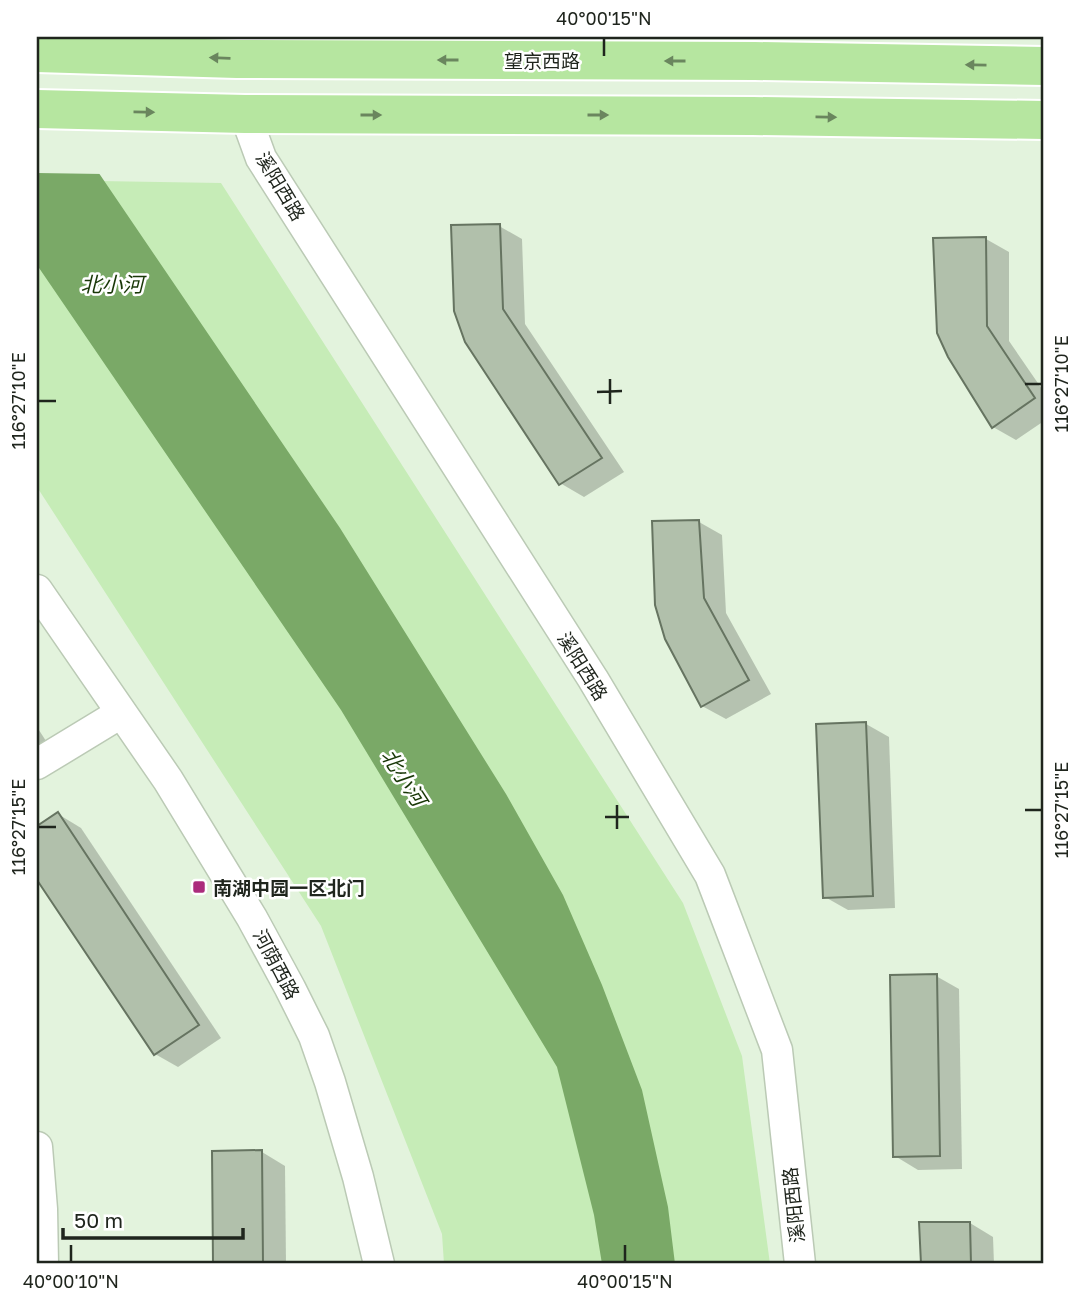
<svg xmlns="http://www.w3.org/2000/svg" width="1081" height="1301" font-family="'Golos Text','Noto Sans SC',sans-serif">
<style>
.green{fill:#c6ecb7}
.water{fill:#7aa967}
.pier{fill:#e3f3dd}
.shadow{fill:#0003}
.building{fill:#b1c0ab;stroke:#667461;stroke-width:2}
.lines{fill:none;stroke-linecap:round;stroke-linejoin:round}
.minor-casing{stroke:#bbcab5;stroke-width:33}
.major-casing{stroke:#fff;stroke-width:42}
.minor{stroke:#fff;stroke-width:30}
.major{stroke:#b6e6a0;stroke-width:38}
.oneway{fill:#6a865e}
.ticks{fill:none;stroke:#1f251d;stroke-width:2.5}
.poi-dot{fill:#ab2c7c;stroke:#fff;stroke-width:2.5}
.labels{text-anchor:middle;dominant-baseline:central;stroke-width:5;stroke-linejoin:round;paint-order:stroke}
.street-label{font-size:19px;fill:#1f251d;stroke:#fff}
.poi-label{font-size:19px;font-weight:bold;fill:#1f251d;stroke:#fff;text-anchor:start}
.water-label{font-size:21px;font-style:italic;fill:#183707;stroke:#fff}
.neatline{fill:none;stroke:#1f251d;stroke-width:2.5}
.ticks-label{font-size:18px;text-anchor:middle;fill:#1f251d}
</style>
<rect width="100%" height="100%" fill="#e3f3dd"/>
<path class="green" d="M 37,180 L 221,183 L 683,903 L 742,1056 L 770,1264 L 444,1264 L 442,1234 L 321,926 L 37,487 Z"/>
<path class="water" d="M 37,82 L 340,528 L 506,794 L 563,895 L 602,985 L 642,1090 L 668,1207 L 675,1264 L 602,1264 L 594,1215 L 557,1067 L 341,710 L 37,265 Z"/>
<path class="pier" d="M 37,79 L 40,80 L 103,174 L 37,173 Z"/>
<g class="shadow">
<path d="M 499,226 L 522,239 L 525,324 L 624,472 L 584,497 L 560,483 L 467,341 Z"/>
<path d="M 986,239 L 1009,252 L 1009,341 L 1044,392 L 1044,421 L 1016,440 L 993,427 L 935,240 Z"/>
<path d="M 699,522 L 722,535 L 726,613 L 771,694 L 726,719 L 702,706 Z"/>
<path d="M 866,724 L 889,737 L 895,908 L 848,910 L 825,897 Z"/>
<path d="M 37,727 L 46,741 L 37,748 Z"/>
<path d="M 58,814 L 81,828 L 221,1038 L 178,1067 L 155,1054 L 37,877 L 37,828 Z"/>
<path d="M 936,976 L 959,989 L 962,1169 L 918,1170 L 895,1156 Z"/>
<path d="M 214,1152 L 262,1152 L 285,1166 L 286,1264 L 215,1264 Z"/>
<path d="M 970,1223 L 993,1237 L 994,1264 L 923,1264 L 921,1224 Z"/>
</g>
<g class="building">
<path d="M 500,224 L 503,309 L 602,458 L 559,485 L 465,342 L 454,311 L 451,225 Z"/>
<path d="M 986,237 L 987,326 L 1035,398 L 992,428 L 948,357 L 937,333 L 933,238 Z"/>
<path d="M 699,520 L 704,598 L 749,680 L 701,707 L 665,639 L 655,605 L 652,521 Z"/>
<path d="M 866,722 L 873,896 L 823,898 L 816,724 Z"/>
<path d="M 58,812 L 199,1025 L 154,1055 L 37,880 L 37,826 Z"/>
<path d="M 937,974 L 940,1156 L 893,1157 L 890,975 Z"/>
<path d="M 262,1150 L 263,1264 L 213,1264 L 212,1151 Z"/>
<path d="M 919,1222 L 970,1222 L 971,1264 L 921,1264 Z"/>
</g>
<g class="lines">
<g class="minor-casing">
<g id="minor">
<path d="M 245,114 L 261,158 L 593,679 L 710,875 L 777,1050 L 800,1264"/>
<path d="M 37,590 L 168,780 L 252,918 L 290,988 L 314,1036 L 330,1082 L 358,1177 L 379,1264"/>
<path d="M 37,764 L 121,713"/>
<path d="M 37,1147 L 42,1209 L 43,1264"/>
</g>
</g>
<g class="major-casing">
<g id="major">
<path d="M 37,53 L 237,59 L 755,61 L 1044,66"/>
<path d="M 37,109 L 245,114 L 753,116 L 1044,120"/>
</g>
</g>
<use href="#minor" class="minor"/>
<use href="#major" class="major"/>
</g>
<defs><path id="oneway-solid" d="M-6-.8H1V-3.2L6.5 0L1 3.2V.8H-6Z" transform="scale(1.75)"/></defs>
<g class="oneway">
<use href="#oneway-solid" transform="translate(220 58) rotate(-178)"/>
<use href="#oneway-solid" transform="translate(448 60) rotate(-180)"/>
<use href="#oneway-solid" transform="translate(675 61) rotate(-180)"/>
<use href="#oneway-solid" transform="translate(976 65) rotate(-179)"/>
<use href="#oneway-solid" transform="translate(144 112) rotate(1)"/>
<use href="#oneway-solid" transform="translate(371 115)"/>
<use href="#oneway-solid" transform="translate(598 115)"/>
<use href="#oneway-solid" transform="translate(826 117) rotate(1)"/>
</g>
<path class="ticks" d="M 604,38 L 604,56M 610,379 L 610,404M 1025,384 L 1042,384M 597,392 L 622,391M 38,401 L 56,401M 617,805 L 617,829M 1025,810 L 1042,810M 605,817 L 629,817M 38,827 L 56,827M 71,1245 L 71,1262M 625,1245 L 625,1262"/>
<rect class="poi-dot" x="192" y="880" width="14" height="14" rx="3.5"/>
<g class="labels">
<g class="street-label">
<text x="542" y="60">望京西路</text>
<text transform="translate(281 186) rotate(59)">溪阳西路</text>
<text transform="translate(583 666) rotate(58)">溪阳西路</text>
<text transform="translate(277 964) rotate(62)">河荫西路</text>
<text transform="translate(793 1205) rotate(-96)">溪阳西路</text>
</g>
<g class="poi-label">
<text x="213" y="887">南湖中园一区北门</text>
</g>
<g class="water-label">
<text x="112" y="284">北小河</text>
<text transform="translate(404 777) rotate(57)">北小河</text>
</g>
</g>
<rect width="1081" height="1301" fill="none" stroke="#ffffff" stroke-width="77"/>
<path d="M63 1228v10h180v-10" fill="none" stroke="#1f251d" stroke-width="3.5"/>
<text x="74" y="1228" font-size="21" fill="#1f251d" stroke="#ffffff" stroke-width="5" paint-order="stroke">50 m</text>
<rect x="38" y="38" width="1004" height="1224" class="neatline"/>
<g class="ticks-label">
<text x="604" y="25">40°00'15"N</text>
<text transform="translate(1062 384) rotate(-90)" y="6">116°27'10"E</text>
<text transform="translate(19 401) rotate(-90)" y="6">116°27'10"E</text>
<text transform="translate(1062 810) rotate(-90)" y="6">116°27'15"E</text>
<text transform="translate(19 827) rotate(-90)" y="6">116°27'15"E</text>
<text x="71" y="1288">40°00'10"N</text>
<text x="625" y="1288">40°00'15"N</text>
</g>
</svg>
